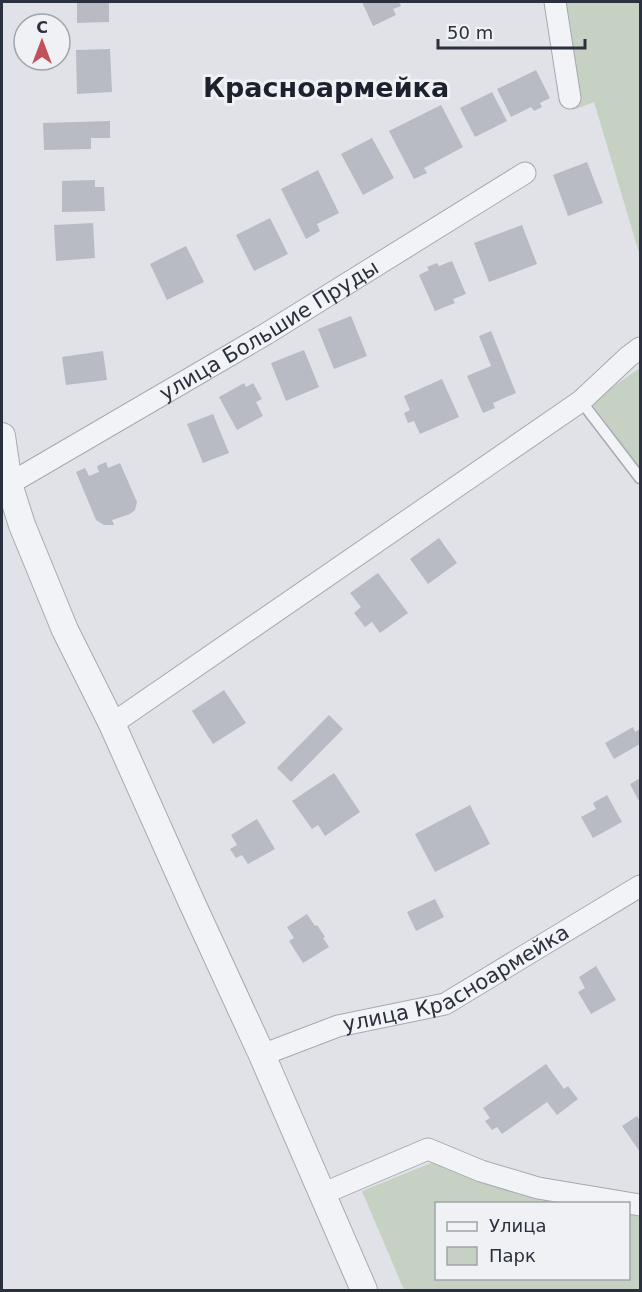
<svg xmlns="http://www.w3.org/2000/svg" width="642" height="1292" font-family="'DejaVu Sans',sans-serif">
<style>
.green{fill:#c5d1c2}
.building{fill:#b8bbc4}
.lines{fill:none;stroke-linecap:round;stroke-linejoin:round}
.service-casing{stroke:#a6a9b1;stroke-width:13}
.minor-casing{stroke:#a6a9b1;stroke-width:23}
.tertiary-casing{stroke:#a6a9b1;stroke-width:28}
.service{stroke:#f2f3f6;stroke-width:10}
.minor{stroke:#f2f3f6;stroke-width:21}
.tertiary{stroke:#f2f3f6;stroke-width:26}
.labels{text-anchor:middle;dominant-baseline:central;stroke-width:6;stroke-linejoin:round;paint-order:stroke}
.street-label{font-size:21px;fill:#2a303d;stroke:#eff1f5}
.district-label{font-size:27px;font-weight:bold;fill:#1c212e;stroke:#eff1f5}
</style>
<rect width="100%" height="100%" fill="#e0e2e8"/>
<g class="green">
<path d="M 557,2 L 640,2 L 640,256 L 594,102 L 573,110 Z"/>
<path d="M 640,368 L 640,469 L 591,402 Z"/>
<path d="M 436,1161 L 588,1203 L 436,1204 L 436,1278 L 628,1278 L 629,1210 L 640,1212 L 640,1290 L 404,1290 L 362,1191 Z"/>
</g>
<g class="building">
<path d="M 77,2 L 109,2 L 109,22 L 77,23 Z"/>
<path d="M 362,2 L 399,2 L 401,6 L 393,9 L 396,15 L 373,26 Z"/>
<path d="M 110,49 L 112,92 L 77,94 L 76,50 Z"/>
<path d="M 536,70 L 550,98 L 540,103 L 542,107 L 534,111 L 531,107 L 511,117 L 497,89 Z"/>
<path d="M 492,92 L 507,121 L 475,137 L 460,108 Z"/>
<path d="M 441,105 L 463,147 L 424,168 L 427,173 L 414,179 L 389,131 Z"/>
<path d="M 110,121 L 110,138 L 91,138 L 91,149 L 44,150 L 43,123 Z"/>
<path d="M 372,138 L 394,178 L 363,195 L 341,154 Z"/>
<path d="M 587,162 L 603,203 L 568,216 L 553,175 Z"/>
<path d="M 318,170 L 339,213 L 317,224 L 320,231 L 306,239 L 281,189 Z"/>
<path d="M 95,180 L 95,187 L 104,187 L 105,211 L 62,212 L 62,181 Z"/>
<path d="M 270,218 L 288,254 L 254,271 L 236,235 Z"/>
<path d="M 93,223 L 95,258 L 56,261 L 54,225 Z"/>
<path d="M 522,225 L 537,264 L 489,282 L 474,243 Z"/>
<path d="M 186,246 L 204,282 L 167,300 L 150,264 Z"/>
<path d="M 452,261 L 466,294 L 453,299 L 455,303 L 435,311 L 419,275 L 429,270 L 427,267 L 437,263 L 439,266 Z"/>
<path d="M 351,316 L 367,356 L 334,369 L 318,329 Z"/>
<path d="M 491,331 L 516,393 L 493,403 L 495,408 L 483,413 L 467,376 L 491,366 L 479,336 Z"/>
<path d="M 304,350 L 319,387 L 286,401 L 271,363 Z"/>
<path d="M 103,351 L 107,380 L 66,385 L 62,357 Z"/>
<path d="M 442,379 L 459,417 L 420,434 L 414,421 L 408,423 L 404,413 L 410,410 L 404,396 Z"/>
<path d="M 244,383 L 246,387 L 253,383 L 262,399 L 256,402 L 263,416 L 237,430 L 219,397 Z"/>
<path d="M 213,414 L 229,453 L 203,463 L 187,424 Z"/>
<path d="M 106,462 L 108,468 L 120,463 L 137,502 L 135,510 L 130,514 L 112,520 L 114,525 L 104,525 L 96,520 L 76,472 L 85,468 L 89,476 L 99,472 L 97,466 Z"/>
<path d="M 439,538 L 457,563 L 428,584 L 410,559 Z"/>
<path d="M 378,573 L 408,613 L 380,633 L 372,622 L 365,627 L 354,613 L 361,607 L 350,593 Z"/>
<path d="M 224,690 L 246,723 L 213,744 L 192,711 Z"/>
<path d="M 329,715 L 343,729 L 291,782 L 277,768 Z"/>
<path d="M 633,727 L 635,732 L 640,729 L 640,744 L 614,759 L 605,743 Z"/>
<path d="M 334,773 L 360,812 L 325,836 L 318,825 L 312,829 L 292,801 Z"/>
<path d="M 640,778 L 640,803 L 630,784 Z"/>
<path d="M 607,795 L 622,822 L 593,838 L 581,817 L 596,809 L 593,803 Z"/>
<path d="M 470,805 L 490,844 L 435,872 L 415,834 Z"/>
<path d="M 257,819 L 275,849 L 248,864 L 242,855 L 236,858 L 230,849 L 237,845 L 231,835 Z"/>
<path d="M 435,899 L 444,917 L 416,931 L 407,912 Z"/>
<path d="M 307,914 L 315,926 L 317,925 L 325,937 L 323,938 L 329,947 L 303,963 L 289,941 L 294,938 L 287,927 Z"/>
<path d="M 596,966 L 616,1000 L 591,1014 L 578,992 L 585,988 L 579,977 Z"/>
<path d="M 546,1064 L 564,1089 L 568,1086 L 578,1099 L 557,1115 L 547,1102 L 502,1134 L 497,1127 L 492,1130 L 485,1121 L 490,1118 L 483,1108 Z"/>
<path d="M 637,1116 L 640,1121 L 640,1152 L 622,1126 Z"/>
</g>
<g class="lines">
<g class="service-casing">
<path id="service" d="M 581,401 L 640,478"/>
</g>
<g class="minor-casing">
<g id="minor">
<path d="M 555,2 L 570,98"/>
<path id="s1" d="M 9,484 L 266,334 L 525,173"/>
<path d="M 112,724 L 581,401 L 628,357 L 640,348"/>
<path id="s2" d="M 262,1055 L 338,1026 L 445,1004 L 640,886"/>
<path d="M 322,1194 L 428,1149 L 481,1171 L 538,1188 L 640,1205"/>
</g>
</g>
<g class="tertiary-casing">
<path id="tertiary" d="M 2,436 L 9,484 L 22,525 L 65,630 L 112,724 L 192,903 L 262,1055 L 364,1290"/>
</g>
<use href="#service" class="service"/>
<use href="#minor" class="minor"/>
<use href="#tertiary" class="tertiary"/>
</g>
<g class="labels">
<g class="street-label">
<text stroke="none"><textPath href="#s1" startOffset="302">улица Большие Пруды</textPath></text>
<text stroke="none"><textPath href="#s2" startOffset="210">улица Красноармейка</textPath></text>
</g>
<g class="district-label">
<text x="326" y="87">Красноармейка</text>
</g>
</g>
<rect width="642" height="1292" fill="none" stroke="#2a303d" stroke-width="6"/>
<rect x="435" y="1202" width="195" height="78" fill="#eff1f5" stroke="#a0a4ab" stroke-width="1.5"/>
<rect x="447" y="1222" width="30" height="9" fill="#f2f3f6" stroke="#a0a4ab" stroke-width="1.5"/>
<text x="489" y="1232" font-size="18" fill="#2a303d">Улица</text>
<rect x="447" y="1247" width="30" height="18" fill="#c5d1c2" stroke="#a0a4ab" stroke-width="1.5"/>
<text x="489" y="1262" font-size="18" fill="#2a303d">Парк</text>
<g transform="translate(42 42)"><circle r="28" fill="#eff1f5" stroke="#a0a4ab" stroke-width="1.5"/>
<path d="M0-4.5L10 22L0 15L-10 22Z" fill="#c15159"/>
<text y="-9" font-size="16" font-weight="bold" text-anchor="middle" fill="#2a303d">С</text>
</g>
<path d="M438 39v9h147v-9" fill="none" stroke="#2a303d" stroke-width="3"/>
<text x="447" y="39" font-size="18" fill="#2a303d" stroke="#eff1f5" stroke-width="4.5" paint-order="stroke">50 m</text>
</svg>
